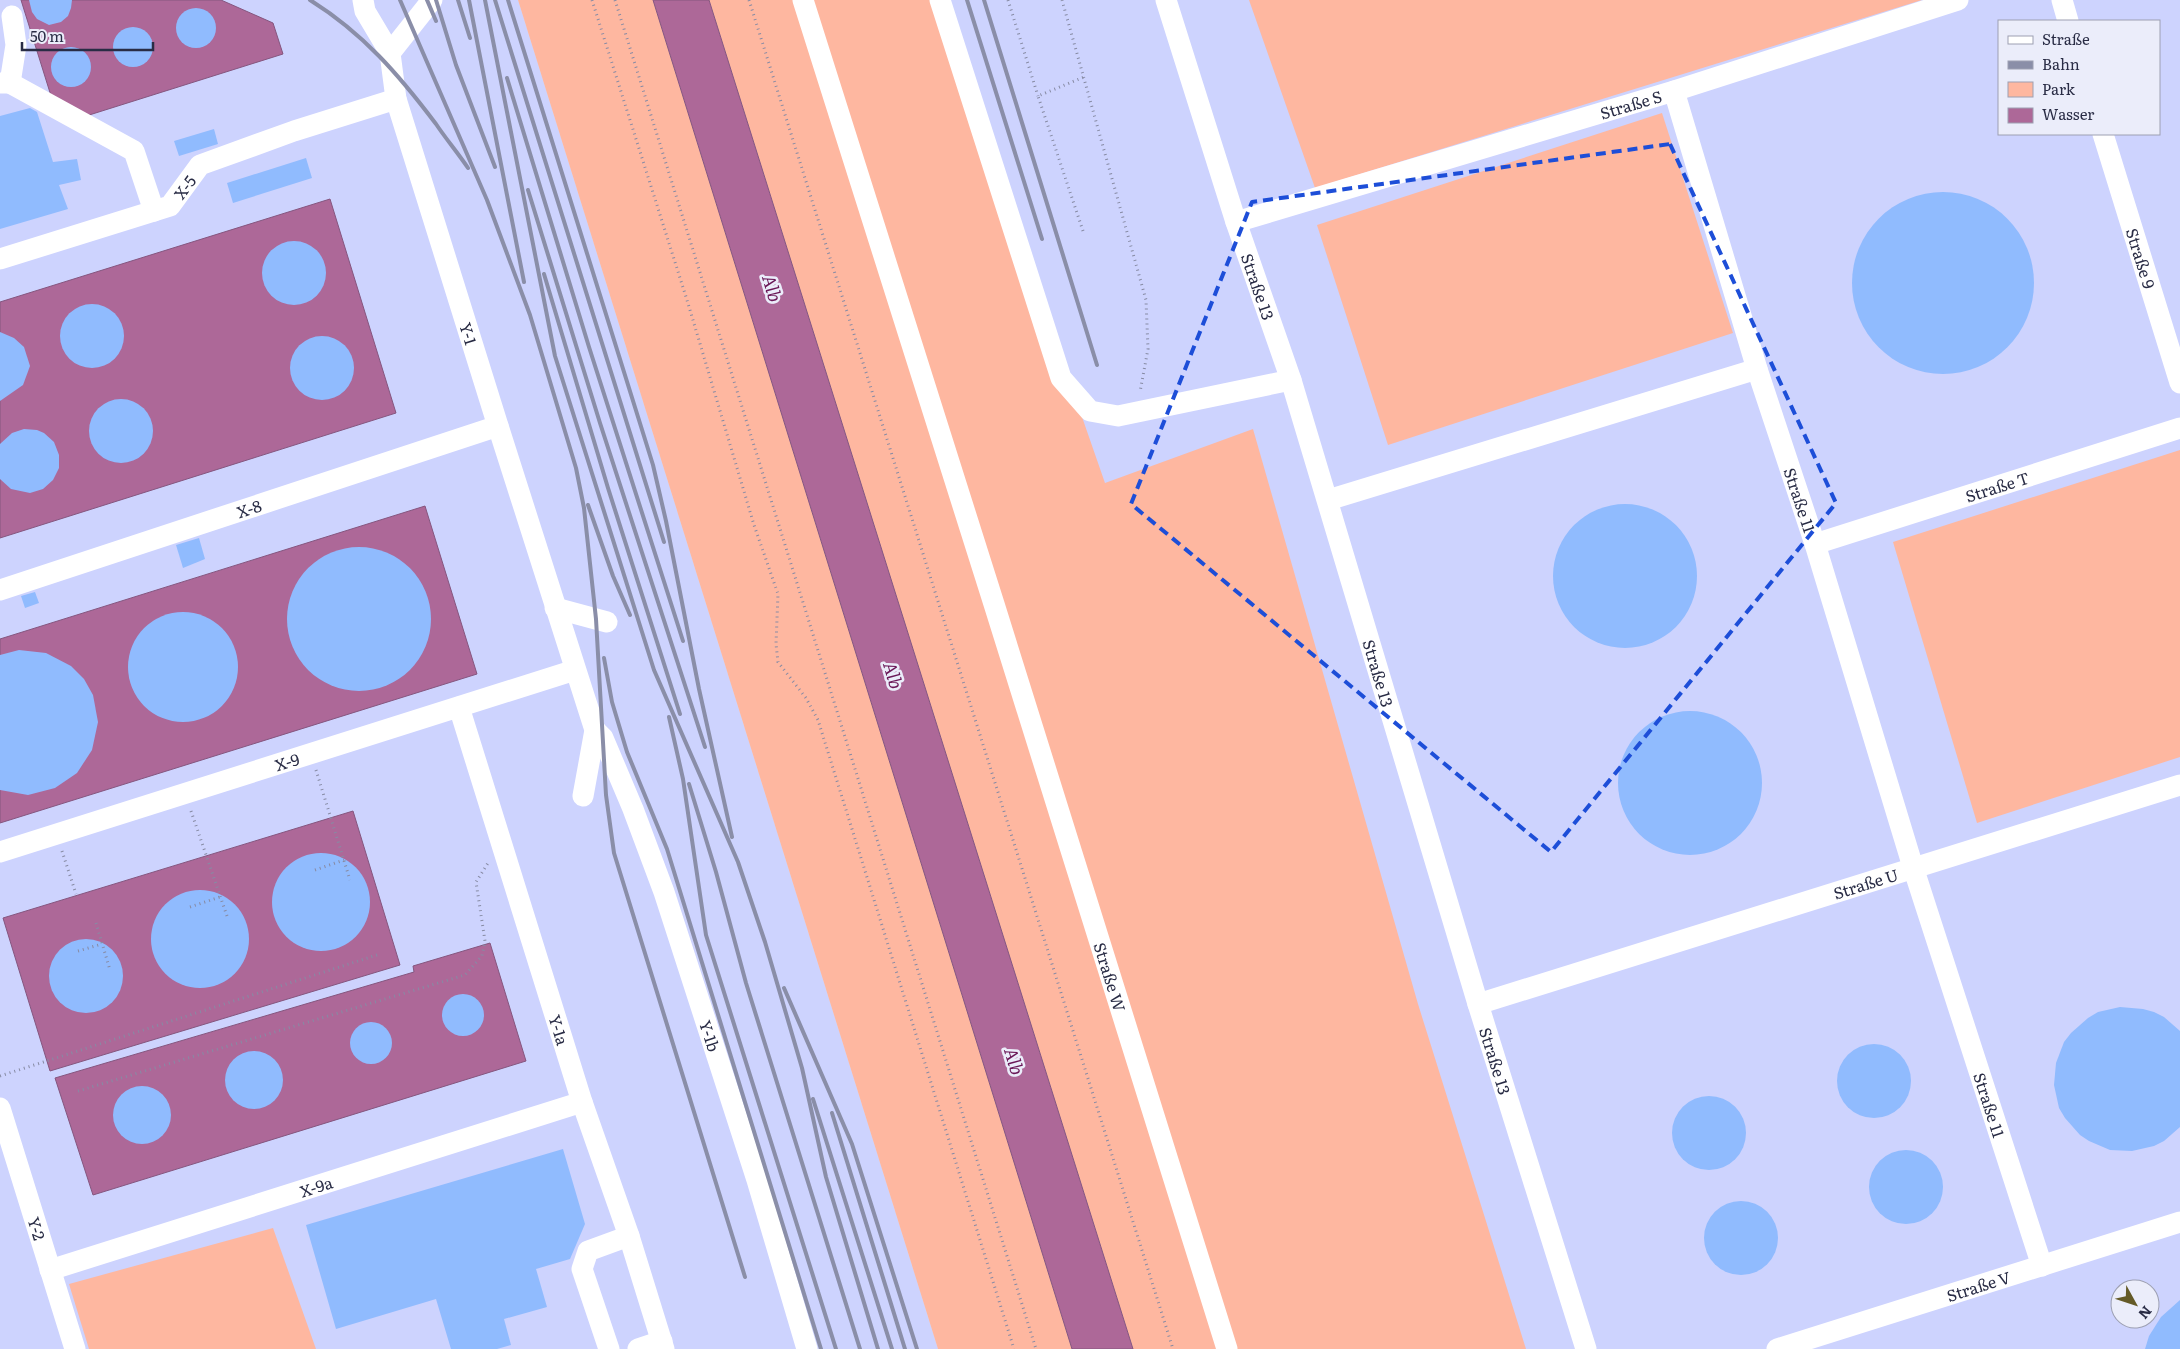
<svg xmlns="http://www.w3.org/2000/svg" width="2180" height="1349" font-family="Literata,serif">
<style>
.built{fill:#cdd3fe;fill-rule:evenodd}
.green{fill:#feb7a0}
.water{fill:#ad6898;stroke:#85567f}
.building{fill:#90bbfe}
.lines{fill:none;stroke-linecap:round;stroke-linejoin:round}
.path{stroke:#878ba4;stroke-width:3;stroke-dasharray:1 4;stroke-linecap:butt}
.minor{stroke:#fff;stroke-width:21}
.rail{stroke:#8a8ea8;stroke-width:4}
.marked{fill:none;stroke:#1d4ed8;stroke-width:4;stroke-dasharray:10 6;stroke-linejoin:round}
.labels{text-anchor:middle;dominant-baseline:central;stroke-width:5;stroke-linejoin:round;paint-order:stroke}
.street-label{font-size:16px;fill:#292c45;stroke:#ebedfa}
.water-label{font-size:18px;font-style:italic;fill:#6a1757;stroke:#ebedfa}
</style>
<rect width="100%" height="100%" fill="#dbdff9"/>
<g class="built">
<path d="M 0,0 L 518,0 L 938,1349 L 0,1349 Z"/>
<path d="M 792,0 L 2180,0 L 2180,1349 L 1214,1349 ZM 1999,21 L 2159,21 L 2159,134 L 1999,134 ZM 2120,1289 L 2150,1289 L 2150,1319 L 2120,1319 Z"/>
</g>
<g class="green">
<path d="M 518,0 L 653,0 L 1072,1349 L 938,1349 Z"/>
<path d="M 709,0 L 937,0 L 1105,483 L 1253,429 L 1418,1004 L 1526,1349 L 1133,1349 Z"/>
<path d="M 1249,0 L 1922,0 L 1315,188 Z"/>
<path d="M 1662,113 L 1733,333 L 1388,445 L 1317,225 Z"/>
<path d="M 2180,450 L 2180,757 L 1977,823 L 1893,542 Z"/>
<path d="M 273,1228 L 316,1349 L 89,1349 L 69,1284 Z"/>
</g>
<g class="water">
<path d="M 21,0 L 221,0 L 273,23 L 283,54 L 86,116 L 52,99 Z"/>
<path d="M 653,0 L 709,0 L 1133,1349 L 1072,1349 Z"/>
<path d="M 330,199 L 396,413 L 0,538 L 0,302 Z"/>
<path d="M 425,506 L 477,674 L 0,823 L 0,639 Z"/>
<path d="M 353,811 L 400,965 L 50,1071 L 3,918 Z"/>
<path d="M 490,943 L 526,1061 L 93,1195 L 55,1078 L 414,972 L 413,966 Z"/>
</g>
<g class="building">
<path d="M 29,0 L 72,0 L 71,8 L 68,16 L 61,22 L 49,25 L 37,19 L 32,12 Z"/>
<circle cx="196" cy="28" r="20"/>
<circle cx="133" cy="47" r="20"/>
<circle cx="71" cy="67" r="20"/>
<path d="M 30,108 L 37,112 L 53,162 L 77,159 L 81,180 L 59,185 L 68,209 L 0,229 L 0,116 Z"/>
<path d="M 214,129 L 218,144 L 179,156 L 174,141 Z"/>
<path d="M 306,158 L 312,178 L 233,203 L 227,183 Z"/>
<circle cx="1943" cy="283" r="91"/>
<circle cx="294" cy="273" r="32"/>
<circle cx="92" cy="336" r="32"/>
<path d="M 0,332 L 14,338 L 24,347 L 30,366 L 23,385 L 0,401 Z"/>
<circle cx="322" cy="368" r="32"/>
<circle cx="121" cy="431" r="32"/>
<path d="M 24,429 L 37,430 L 44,433 L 54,442 L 59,455 L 59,468 L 53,480 L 43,489 L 30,493 L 11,489 L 0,479 L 0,444 L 12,433 Z"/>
<circle cx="1625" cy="576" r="72"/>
<path d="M 199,538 L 205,559 L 183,568 L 176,545 Z"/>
<circle cx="359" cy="619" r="72"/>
<path d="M 35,592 L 39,603 L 25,608 L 21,596 Z"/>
<circle cx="183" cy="667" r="55"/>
<path d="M 19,650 L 46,653 L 71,666 L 84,679 L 93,695 L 98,722 L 92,750 L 77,773 L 55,788 L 28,795 L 0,790 L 0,655 Z"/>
<circle cx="1690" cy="783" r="72"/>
<circle cx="321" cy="902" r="49"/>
<circle cx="200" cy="939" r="49"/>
<circle cx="86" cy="976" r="37"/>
<circle cx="463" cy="1015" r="21"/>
<path d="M 2120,1007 L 2143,1009 L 2154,1012 L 2164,1017 L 2180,1031 L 2180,1127 L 2164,1141 L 2154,1146 L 2132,1151 L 2110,1150 L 2089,1141 L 2080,1135 L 2065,1118 L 2059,1108 L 2054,1085 L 2056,1063 L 2064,1042 L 2071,1033 L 2088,1018 L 2098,1012 Z"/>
<circle cx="371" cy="1043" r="21"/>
<circle cx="1874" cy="1081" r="37"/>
<circle cx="254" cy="1080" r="29"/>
<circle cx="142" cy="1115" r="29"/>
<circle cx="1709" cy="1133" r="37"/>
<path d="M 563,1149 L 585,1224 L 570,1259 L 536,1269 L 547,1307 L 504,1319 L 511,1345 L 497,1349 L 451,1349 L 436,1299 L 336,1329 L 306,1225 Z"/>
<circle cx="1906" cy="1187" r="37"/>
<circle cx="1741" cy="1238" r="37"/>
<path d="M 2180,1300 L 2180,1349 L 2145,1349 L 2149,1336 L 2161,1317 Z"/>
</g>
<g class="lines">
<g class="path">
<path d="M 592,0 L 687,300 L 754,525 L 778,594 L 776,644 L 778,662 L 806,698 L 818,720 L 1014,1349"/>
<path d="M 615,0 L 1036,1349"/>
<path d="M 749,0 L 1173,1349"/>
<path d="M 1008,0 L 1038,96"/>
<path d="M 1062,0 L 1146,300 L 1148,349 L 1140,392"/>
<path d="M 1083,231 L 1038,96 L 1084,77"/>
<path d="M 316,770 L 350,880"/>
<path d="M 191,811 L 228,919"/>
<path d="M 62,851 L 76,894"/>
<path d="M 315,870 L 344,860"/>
<path d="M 190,907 L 220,897"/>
<path d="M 96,923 L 110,970"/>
<path d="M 78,951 L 102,944"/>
<path d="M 0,1076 L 380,954"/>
<path d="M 78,1091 L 465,975 L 482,956 L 485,941 L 476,882 L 488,863"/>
</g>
<g class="minor">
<path id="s1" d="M 363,0 L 365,11 L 390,53 L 396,99 L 498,426 L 595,730 L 583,796"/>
<path id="s2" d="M 803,0 L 994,604 L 1227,1349"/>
<path d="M 940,0 L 1061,378 L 1090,411 L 1118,416 L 1291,380"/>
<path id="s3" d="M 1166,0 L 1236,222 L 1291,380 L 1478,1004 L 1586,1349"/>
<path d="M 2062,0 L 2068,21"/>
<path d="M 390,53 L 432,0"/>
<path d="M 0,83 L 10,83 L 16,45 L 12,16"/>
<path d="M 10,83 L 134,151 L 154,211"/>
<path id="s4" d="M 1674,91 L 1757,369 L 1815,544 L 1913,867 L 2042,1266"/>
<path id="s5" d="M 2103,134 L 2180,383"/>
<path id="s6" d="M 1236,222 L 1674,91 L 1958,0"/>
<path id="s7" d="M 0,259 L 170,206 L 200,165 L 294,131 L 396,99"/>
<path d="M 1328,500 L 1757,369"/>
<path id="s8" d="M 1815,544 L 2180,428"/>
<path id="s9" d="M 0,590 L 498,426"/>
<path d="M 555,608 L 607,622"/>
<path id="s10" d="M 459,707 L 582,1102 L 629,1236 L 664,1349"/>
<path id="s11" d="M 595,730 L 603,738 L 633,809 L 664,892 L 757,1180 L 807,1349"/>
<path id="s12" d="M 0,852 L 575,670"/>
<path id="s13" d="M 1478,1004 L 2180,785"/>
<path id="s14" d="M 0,1108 L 75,1349"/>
<path id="s15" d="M 50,1270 L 582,1102"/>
<path d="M 609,1349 L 582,1269 L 588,1251 L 629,1236"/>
<path d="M 638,1349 L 662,1341"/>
<path id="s16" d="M 1777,1349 L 2180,1222"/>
</g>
<g class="rail">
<path d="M 310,0 C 363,33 399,75 436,124 C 446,139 458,153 468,168"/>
<path d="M 400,0 L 487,200 L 530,315 L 576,468 L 584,508 L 596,619 L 606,795 L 614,853 L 745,1277"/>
<path d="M 427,0 L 436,21"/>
<path d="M 436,0 L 456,65 L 495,167"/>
<path d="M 458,0 L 470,38"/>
<path d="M 469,0 L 524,282"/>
<path d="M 485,0 L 555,356 L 654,670 L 738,862 L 765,942 L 802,1068 L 826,1177 L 878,1349"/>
<path d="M 495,0 L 664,542"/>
<path d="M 508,0 L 653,465 L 666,521 L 699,689 L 732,837"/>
<path d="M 967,0 L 1042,239"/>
<path d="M 984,0 L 1097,365"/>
<path d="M 507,78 L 589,347 L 683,641"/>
<path d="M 528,190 L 600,423 L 705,747"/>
<path d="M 544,274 L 608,488 L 680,714"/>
<path d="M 588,505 L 613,576 L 630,615"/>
<path d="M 604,658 L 612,702 L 627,752 L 667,849 L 821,1349"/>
<path d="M 669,717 L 683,779 L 706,935 L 836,1349"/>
<path d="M 689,784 L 716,872 L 746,983 L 860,1349"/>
<path d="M 784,988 L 852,1144 L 917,1349"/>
<path d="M 813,1099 L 892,1349"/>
<path d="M 832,1113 L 905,1349"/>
</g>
</g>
<path class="marked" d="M 1670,144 L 1836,503 L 1551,852 L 1131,504 L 1252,202 Z"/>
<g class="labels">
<g class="street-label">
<text stroke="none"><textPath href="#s6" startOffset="412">Straße S</textPath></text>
<text stroke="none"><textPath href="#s7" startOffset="202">X-5</textPath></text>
<text stroke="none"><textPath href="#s5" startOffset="130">Straße 9</textPath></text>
<text stroke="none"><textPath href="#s3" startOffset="301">Straße 13</textPath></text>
<text stroke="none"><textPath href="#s1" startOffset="352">Y-1</textPath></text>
<text stroke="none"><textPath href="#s8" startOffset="191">Straße T</textPath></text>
<text stroke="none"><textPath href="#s4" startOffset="428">Straße 11</textPath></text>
<text stroke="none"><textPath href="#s9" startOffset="262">X-8</textPath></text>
<text stroke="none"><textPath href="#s3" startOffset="706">Straße 13</textPath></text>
<text stroke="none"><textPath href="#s12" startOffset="301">X-9</textPath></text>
<text stroke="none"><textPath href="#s13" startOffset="406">Straße U</textPath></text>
<text stroke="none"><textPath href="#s2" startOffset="1024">Straße W</textPath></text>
<text stroke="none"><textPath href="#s10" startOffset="338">Y-1a</textPath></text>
<text stroke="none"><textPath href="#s11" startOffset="328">Y-1b</textPath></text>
<text stroke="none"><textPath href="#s3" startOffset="1111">Straße 13</textPath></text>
<text stroke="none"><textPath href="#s4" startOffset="1062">Straße 11</textPath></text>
<text stroke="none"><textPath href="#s15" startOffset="279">X-9a</textPath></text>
<text stroke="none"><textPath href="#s14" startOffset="126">Y-2</textPath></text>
<text stroke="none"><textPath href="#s16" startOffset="211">Straße V</textPath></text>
</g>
<g class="water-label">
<text transform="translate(773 288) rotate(73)">Alb</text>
<text transform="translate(894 675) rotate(73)">Alb</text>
<text transform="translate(1015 1061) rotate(73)">Alb</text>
</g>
</g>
<rect x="1998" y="20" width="162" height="115" fill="#ebedfa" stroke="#9da0b2"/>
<rect x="2008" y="36" width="25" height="8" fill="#ffffff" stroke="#9da0b2"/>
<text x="2042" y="45" font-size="15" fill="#292c45">Straße</text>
<rect x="2008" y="61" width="25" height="8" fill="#8a8ea8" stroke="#9da0b2"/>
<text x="2042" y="70" font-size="15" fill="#292c45">Bahn</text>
<rect x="2008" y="82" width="25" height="15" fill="#feb7a0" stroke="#9da0b2"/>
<text x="2042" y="95" font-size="15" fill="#292c45">Park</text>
<rect x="2008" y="108" width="25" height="15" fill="#ad6898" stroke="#9da0b2"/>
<text x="2042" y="120" font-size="15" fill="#292c45">Wasser</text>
<g transform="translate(2135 1304) rotate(130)"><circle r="24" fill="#ebedfa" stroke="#9da0b2"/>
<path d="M0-4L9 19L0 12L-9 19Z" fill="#645a27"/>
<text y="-8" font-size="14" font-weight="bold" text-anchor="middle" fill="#292c45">N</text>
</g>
<path d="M22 42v8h131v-8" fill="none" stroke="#292c45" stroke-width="2.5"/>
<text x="30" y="42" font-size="15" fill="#292c45" stroke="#ebedfa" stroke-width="4" paint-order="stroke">50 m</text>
</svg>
